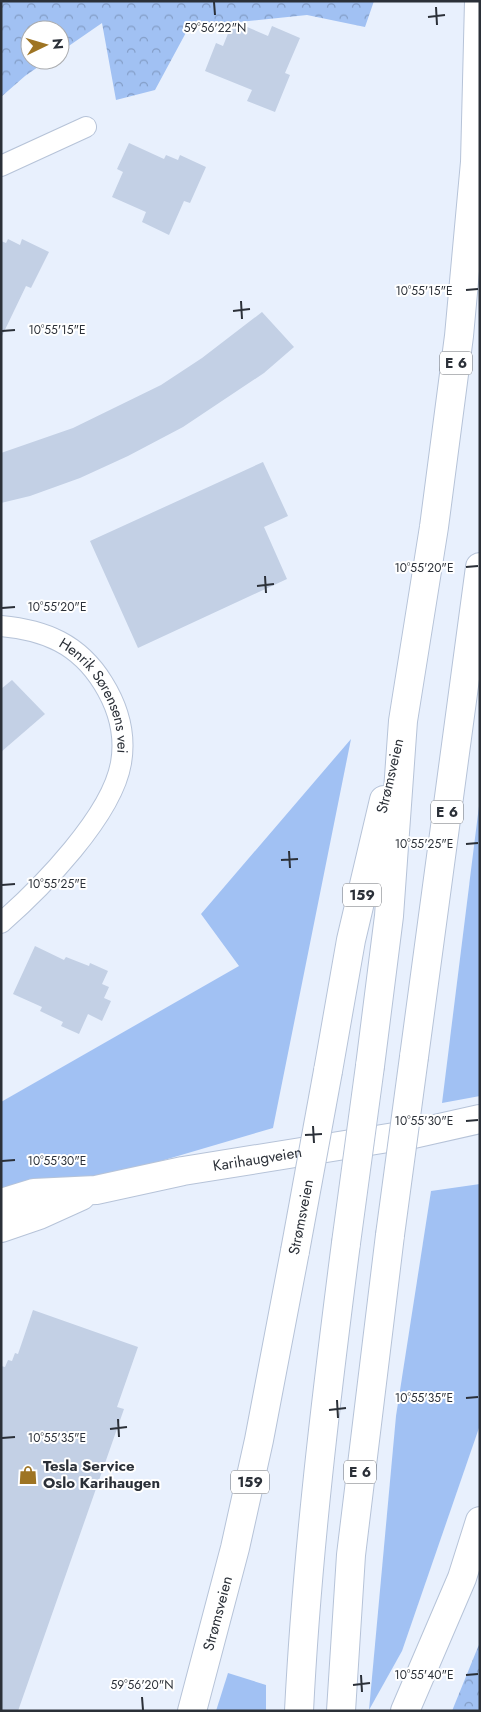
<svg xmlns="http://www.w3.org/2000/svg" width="481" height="1712" font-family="Jost,sans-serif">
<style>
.green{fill:#a1c1f3}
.forest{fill:url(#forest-crowns)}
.building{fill:#c3d0e5}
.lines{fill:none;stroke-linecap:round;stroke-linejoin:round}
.street-casing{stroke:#b6c3d8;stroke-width:22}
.secondary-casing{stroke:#b6c3d8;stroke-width:30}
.highway-casing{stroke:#b6c3d8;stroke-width:30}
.street{stroke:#fff;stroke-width:20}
.secondary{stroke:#fff;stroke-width:28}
.highway{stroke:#fff;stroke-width:28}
.highway-bridge-casing{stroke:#b6c3d8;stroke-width:30;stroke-linecap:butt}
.highway-bridge{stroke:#fff;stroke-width:28}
.ticks{fill:none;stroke:#2b3038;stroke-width:2}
.labels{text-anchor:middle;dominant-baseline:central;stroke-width:4;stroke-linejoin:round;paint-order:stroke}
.shield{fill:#fff;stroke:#6b6e74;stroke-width:1}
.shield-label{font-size:14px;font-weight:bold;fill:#2b3038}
.street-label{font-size:15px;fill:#2b3038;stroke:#fff}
.poi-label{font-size:15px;font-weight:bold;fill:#2b3038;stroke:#fff;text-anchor:start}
.ticks-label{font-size:12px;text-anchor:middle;fill:#2b3038;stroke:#fff;stroke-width:4;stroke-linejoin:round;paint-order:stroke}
</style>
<defs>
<pattern id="forest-crowns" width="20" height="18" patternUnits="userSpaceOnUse" patternTransform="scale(1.25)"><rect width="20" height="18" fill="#a1c1f3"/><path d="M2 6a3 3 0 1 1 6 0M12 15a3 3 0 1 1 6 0" fill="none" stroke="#839dc6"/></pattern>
</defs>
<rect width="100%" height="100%" fill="#e8f0fd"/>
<g class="green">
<path d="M 351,739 L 273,1128 L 1,1208 L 1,1102 L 239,966 L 201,914 Z"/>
<path d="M 480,798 L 480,1096 L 442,1103 Z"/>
<path d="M 480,1184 L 480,1425 L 402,1651 L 369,1710 L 396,1416 L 431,1191 Z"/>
<path d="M 228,1673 L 266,1685 L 266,1711 L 216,1711 Z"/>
</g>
<g class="forest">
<path d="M 1,1 L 374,1 L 365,27 L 307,15 L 189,27 L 155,90 L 116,100 L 102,23 L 60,52 L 60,30 L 30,30 L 30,60 L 48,60 L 25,76 L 1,97 Z"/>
<path d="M 480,1642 L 480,1711 L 452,1711 Z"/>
</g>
<g class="building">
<path d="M 233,21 L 268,36 L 272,26 L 300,38 L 285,73 L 290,75 L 275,112 L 247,101 L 252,90 L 205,71 L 216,43 L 223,46 Z"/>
<path d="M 129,143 L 164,159 L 166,155 L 178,160 L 180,155 L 206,167 L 190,203 L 184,201 L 169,235 L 142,222 L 146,212 L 112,197 L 123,172 L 117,169 Z"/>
<path d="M 8,239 L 20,245 L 22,239 L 49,252 L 31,288 L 26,286 L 1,338 L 1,241 L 6,243 Z"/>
<path d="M 262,312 L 294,347 L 264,373 L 183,427 L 128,456 L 80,478 L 30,496 L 1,503 L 1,453 L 73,428 L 161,385 L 202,358 Z"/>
<path d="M 263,462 L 288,516 L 264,527 L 287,579 L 138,648 L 90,541 Z"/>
<path d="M 12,680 L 45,714 L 1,752 L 1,689 Z"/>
<path d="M 35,946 L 64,960 L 66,957 L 89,966 L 90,963 L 108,971 L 102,984 L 109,987 L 104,998 L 111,1001 L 102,1021 L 88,1014 L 79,1034 L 61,1026 L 63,1022 L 40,1011 L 42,1007 L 13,994 Z"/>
<path d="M 33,1310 L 138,1347 L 117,1407 L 124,1409 L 18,1711 L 1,1711 L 1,1366 L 5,1367 L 8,1360 L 12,1361 L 15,1353 L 18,1354 Z"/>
</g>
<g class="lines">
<g class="street-casing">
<g id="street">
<path d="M 1,166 L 86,127"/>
<path id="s1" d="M 1,626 C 45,630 79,644 103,683 C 118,707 126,734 121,763 C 112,816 41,888 1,923"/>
</g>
</g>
<g class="secondary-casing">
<g id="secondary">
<path id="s2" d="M 1,1203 L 34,1193 L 96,1190 L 183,1171 L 413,1134 L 480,1119"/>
<path d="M 1,1228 L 39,1215 L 81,1196"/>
</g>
</g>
<g class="highway-casing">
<g id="highway">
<path d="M 414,1057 L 480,567"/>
<path d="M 370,1066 L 389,916 L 403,721 L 434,527 L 459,336 L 475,162 L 479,1"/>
<path d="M 328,1071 L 351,940 L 384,800"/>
<path id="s3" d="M 192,1711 L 235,1548 L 259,1440 L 295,1251"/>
<path d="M 299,1711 C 307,1554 326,1398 346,1243"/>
<path d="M 341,1711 L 351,1555 L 390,1235"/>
<path d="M 405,1711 L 462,1578 L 480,1521"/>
</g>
</g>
<use href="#street" class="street"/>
<use href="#secondary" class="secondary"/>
<use href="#highway" class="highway"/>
<g class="highway-bridge-casing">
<g id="highway-bridge">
<path d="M 390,1235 L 414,1057"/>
<path d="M 346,1243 L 370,1066"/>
<path d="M 295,1251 L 328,1071"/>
</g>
</g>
<use href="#highway-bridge" class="highway-bridge"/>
</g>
<path class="ticks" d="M 214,2 L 215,15M 436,7 L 437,25M 428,17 L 445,15M 466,290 L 478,289M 241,301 L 242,319M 233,311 L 250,309M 2,331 L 15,330M 466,567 L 478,566M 265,576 L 266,593M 257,586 L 274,584M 2,608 L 15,607M 466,844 L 478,843M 289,851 L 290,868M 281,860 L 298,859M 2,885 L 15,884M 466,1121 L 478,1120M 313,1126 L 314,1143M 305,1135 L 322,1134M 2,1161 L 15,1160M 466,1398 L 478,1397M 337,1400 L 338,1418M 329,1410 L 346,1408M 118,1419 L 119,1437M 110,1429 L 127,1427M 2,1438 L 15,1437M 361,1675 L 362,1692M 466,1675 L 478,1674M 353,1685 L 370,1683M 142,1697 L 143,1710"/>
<defs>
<g id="shop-bare" transform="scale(1.5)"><path d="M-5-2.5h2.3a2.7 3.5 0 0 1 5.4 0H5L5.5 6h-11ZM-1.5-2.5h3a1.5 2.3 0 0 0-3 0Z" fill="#9e7423" stroke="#fff" stroke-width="2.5" paint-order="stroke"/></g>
</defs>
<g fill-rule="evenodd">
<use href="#shop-bare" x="28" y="1475"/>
</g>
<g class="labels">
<g class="shield">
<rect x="440" y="351.5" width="32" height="23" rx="4"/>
<rect x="431" y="800.5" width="32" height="23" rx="4"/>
<rect x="343" y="883.5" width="38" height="23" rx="4"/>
<rect x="344" y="1460.5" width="32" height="23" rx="4"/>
<rect x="231" y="1470.5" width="38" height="23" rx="4"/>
</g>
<g class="shield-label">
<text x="456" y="363">E 6</text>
<text x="447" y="812">E 6</text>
<text x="362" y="895">159</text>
<text x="360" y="1472">E 6</text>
<text x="250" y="1482">159</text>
</g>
<g class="street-label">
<text stroke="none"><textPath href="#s1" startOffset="129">Henrik Sørensens vei</textPath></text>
<text transform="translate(390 776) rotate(-77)">Strømsveien</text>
<text stroke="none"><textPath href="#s2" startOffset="261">Karihaugveien</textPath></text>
<text transform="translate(301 1217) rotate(-79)">Strømsveien</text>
<text stroke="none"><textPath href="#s3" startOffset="101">Strømsveien</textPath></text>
</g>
<g class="poi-label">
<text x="43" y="1466">Tesla Service<tspan x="43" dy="17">Oslo Karihaugen</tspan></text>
</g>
</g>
<g class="ticks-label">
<text x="215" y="32">59°56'22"N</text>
<text x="424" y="295">10°55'15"E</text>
<text x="57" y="334">10°55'15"E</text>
<text x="424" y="572">10°55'20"E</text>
<text x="57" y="611">10°55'20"E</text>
<text x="424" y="848">10°55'25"E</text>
<text x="57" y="888">10°55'25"E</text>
<text x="424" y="1125">10°55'30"E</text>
<text x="57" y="1165">10°55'30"E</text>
<text x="424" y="1402">10°55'35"E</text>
<text x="57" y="1442">10°55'35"E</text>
<text x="424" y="1679">10°55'40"E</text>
<text x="142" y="1689">59°56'20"N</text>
</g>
<rect width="481" height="1712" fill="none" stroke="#2b3038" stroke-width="5"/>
<g transform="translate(45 45) rotate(85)"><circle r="24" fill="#ffffff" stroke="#aaacaf"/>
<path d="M0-4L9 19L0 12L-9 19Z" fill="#9e7423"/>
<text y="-8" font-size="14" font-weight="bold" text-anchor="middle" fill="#2b3038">N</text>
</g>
</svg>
